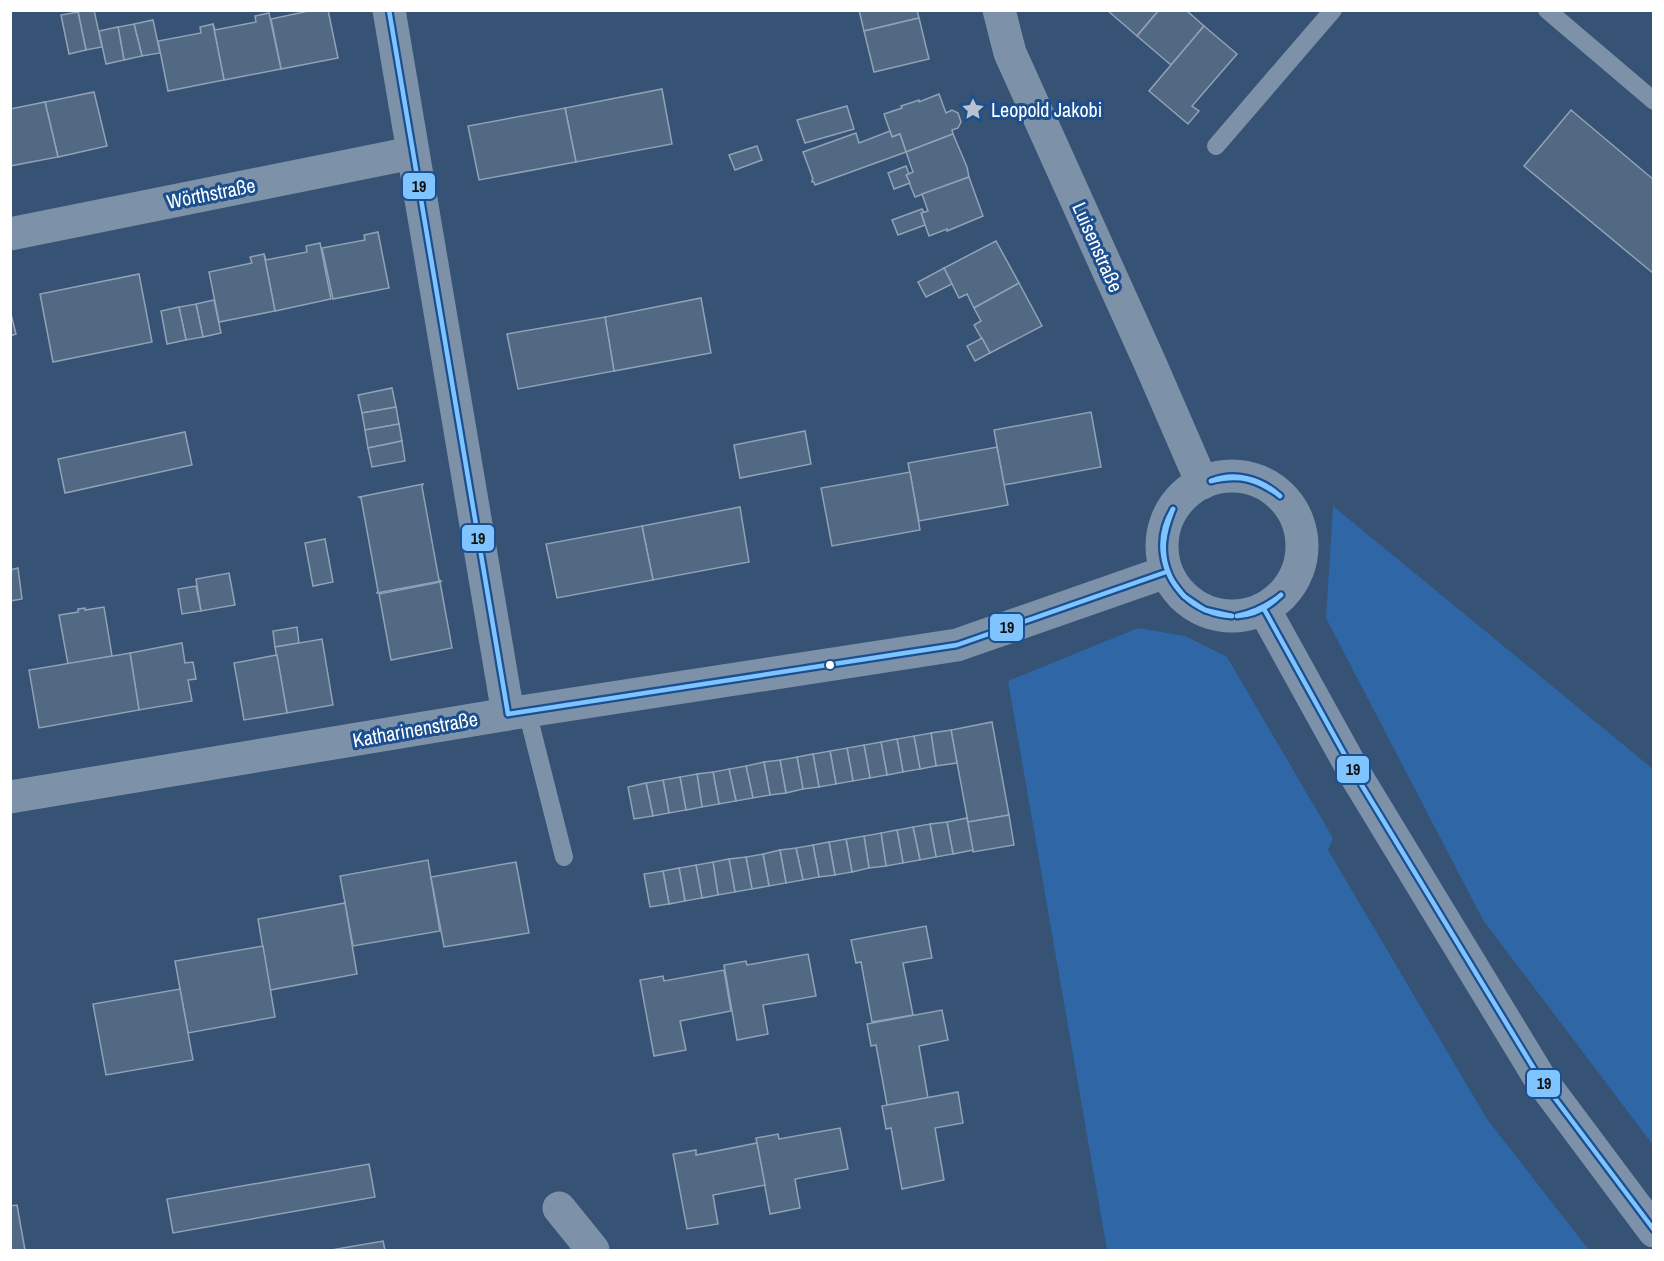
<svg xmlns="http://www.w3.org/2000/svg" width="1664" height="1261" font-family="'Archivo Narrow',sans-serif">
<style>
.green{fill:#2f66a5}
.building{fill:#526984;stroke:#92a2b6;stroke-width:1.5}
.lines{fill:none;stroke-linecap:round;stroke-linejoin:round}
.lane{stroke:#7d92a8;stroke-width:18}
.street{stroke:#7d92a8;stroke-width:33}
.bus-1-casing{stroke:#1b4f8f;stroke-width:9}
.bus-1{stroke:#80c4ff;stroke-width:4.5}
.bus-dot{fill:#fff;stroke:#1b4f8f;stroke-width:2}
.labels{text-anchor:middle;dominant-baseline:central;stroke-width:6;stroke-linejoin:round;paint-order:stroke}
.poi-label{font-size:20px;fill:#fff;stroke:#1b4f8f;text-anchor:start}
.street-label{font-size:20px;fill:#fff;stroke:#1b4f8f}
.line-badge{stroke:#1b4f8f;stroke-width:2}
.pale-badge-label{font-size:16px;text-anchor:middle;font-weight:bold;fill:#111}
</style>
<rect width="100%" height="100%" fill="#365274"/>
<g class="green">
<path d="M 1333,506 L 1653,769 L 1653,1145 L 1483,920 L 1326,618 Z"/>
<path d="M 1138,628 L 1185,636 L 1227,657 L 1333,838 L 1328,850 L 1487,1119 L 1589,1250 L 1107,1250 L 1008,681 Z"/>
</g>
<g class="building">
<path d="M 83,10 L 94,10 L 102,47 L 86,50 L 78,12 Z"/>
<path d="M 313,10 L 328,10 L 338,58 L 281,69 L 271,19 Z"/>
<path d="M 859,10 L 917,10 L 919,18 L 864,31 Z"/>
<path d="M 1107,10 L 1159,10 L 1137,36 Z"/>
<path d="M 1159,10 L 1186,10 L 1204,26 L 1171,65 L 1137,36 Z"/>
<path d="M 78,12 L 86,50 L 69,54 L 61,15 Z"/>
<path d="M 269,13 L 281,69 L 224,80 L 213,24 L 215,30 L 256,22 L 255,16 Z"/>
<path d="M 919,18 L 929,59 L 874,72 L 864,31 Z"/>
<path d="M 153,20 L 160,53 L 142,56 L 134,24 Z"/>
<path d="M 134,24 L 142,56 L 124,60 L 118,27 Z"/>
<path d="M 213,24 L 224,80 L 168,91 L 158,41 L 201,33 L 200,27 Z"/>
<path d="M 1204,26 L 1237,54 L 1192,106 L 1199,111 L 1188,124 L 1149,91 Z"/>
<path d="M 118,27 L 124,60 L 106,64 L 99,31 Z"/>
<path d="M 662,89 L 672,144 L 576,162 L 565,108 Z"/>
<path d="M 94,92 L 107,146 L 58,157 L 45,102 Z"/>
<path d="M 939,94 L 946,113 L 952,110 L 958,113 L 961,122 L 958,128 L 952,130 L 953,134 L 906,152 L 900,134 L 892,137 L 884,114 L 902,108 L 901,106 L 919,100 L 919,102 Z"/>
<path d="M 45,102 L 58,157 L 10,166 L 10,109 Z"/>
<path d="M 847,106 L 854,129 L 805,143 L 797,120 Z"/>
<path d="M 565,108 L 576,162 L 479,180 L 468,126 Z"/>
<path d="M 1571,110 L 1654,180 L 1654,274 L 1524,166 Z"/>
<path d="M 890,131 L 892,137 L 900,134 L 906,152 L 815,185 L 814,182 L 812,182 L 812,180 L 813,179 L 803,152 L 856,133 L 859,143 Z"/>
<path d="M 953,134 L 967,167 L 969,177 L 915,197 L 906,175 L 913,172 L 906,152 Z"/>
<path d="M 757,146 L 762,160 L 735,170 L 729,155 Z"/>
<path d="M 906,166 L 909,174 L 906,175 L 910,183 L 894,189 L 888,173 Z"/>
<path d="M 969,177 L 983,216 L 947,231 L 947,229 L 929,236 L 921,213 L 928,211 L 922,194 Z"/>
<path d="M 922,209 L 924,212 L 921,213 L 925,225 L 898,235 L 892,220 Z"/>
<path d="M 378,232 L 389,288 L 333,299 L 322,248 L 365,240 L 364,235 Z"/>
<path d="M 996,241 L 1019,283 L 974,308 L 967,294 L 959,298 L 944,268 Z"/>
<path d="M 320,243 L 331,299 L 275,311 L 264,254 L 266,260 L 307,252 L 306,246 Z"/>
<path d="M 264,254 L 275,311 L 219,322 L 209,272 L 252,263 L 250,257 Z"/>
<path d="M 944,268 L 952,284 L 926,297 L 918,282 Z"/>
<path d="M 139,274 L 152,342 L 53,362 L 40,294 Z"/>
<path d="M 1019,283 L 1042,326 L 990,353 L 974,325 L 981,321 L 974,308 Z"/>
<path d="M 701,298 L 711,353 L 614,371 L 605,317 Z"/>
<path d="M 214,300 L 221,333 L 203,337 L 196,304 Z"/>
<path d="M 196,304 L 203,337 L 186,340 L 179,307 Z"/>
<path d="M 179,307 L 186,340 L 167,344 L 161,311 Z"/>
<path d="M 10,310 L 16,334 L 10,336 Z"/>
<path d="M 605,317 L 614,371 L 518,389 L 507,334 Z"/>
<path d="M 982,338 L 990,353 L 975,361 L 967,346 Z"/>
<path d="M 392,388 L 396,407 L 362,413 L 358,395 Z"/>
<path d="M 396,407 L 399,424 L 365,430 L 362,413 Z"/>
<path d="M 1091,412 L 1101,467 L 1004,485 L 994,430 Z"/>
<path d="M 399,424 L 402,441 L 368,448 L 365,430 Z"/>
<path d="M 805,431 L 811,464 L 740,478 L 734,445 Z"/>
<path d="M 185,432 L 192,465 L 65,493 L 58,459 Z"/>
<path d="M 402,441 L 405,461 L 372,467 L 368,448 Z"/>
<path d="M 997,447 L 1008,505 L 919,521 L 908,463 Z"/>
<path d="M 910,472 L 920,530 L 832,546 L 821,488 Z"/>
<path d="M 423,484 L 422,487 L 439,580 L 441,581 L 377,593 L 378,591 L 361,498 L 359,497 Z"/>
<path d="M 740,507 L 749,562 L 653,580 L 642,526 Z"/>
<path d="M 642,526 L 653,580 L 557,598 L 546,544 Z"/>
<path d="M 325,539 L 333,582 L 313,586 L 305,543 Z"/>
<path d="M 18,568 L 22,599 L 10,601 L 10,570 Z"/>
<path d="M 229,573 L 235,605 L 201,611 L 196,579 Z"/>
<path d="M 440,582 L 452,648 L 391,660 L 379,594 Z"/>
<path d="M 196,586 L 201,611 L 182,614 L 178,589 Z"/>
<path d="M 104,607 L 112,656 L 68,664 L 59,615 L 78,612 L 78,609 L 85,608 L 85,610 Z"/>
<path d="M 297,627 L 299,643 L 275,647 L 273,631 Z"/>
<path d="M 322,639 L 333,705 L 287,713 L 275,647 Z"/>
<path d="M 182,643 L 185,663 L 193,662 L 196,679 L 188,680 L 192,701 L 139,710 L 130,653 Z"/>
<path d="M 130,653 L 139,710 L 39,728 L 29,670 Z"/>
<path d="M 277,655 L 287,713 L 244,720 L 234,663 Z"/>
<path d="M 992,722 L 1009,815 L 968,822 L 951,730 Z"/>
<path d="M 951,730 L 957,763 L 936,766 L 931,733 Z"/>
<path d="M 931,733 L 936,766 L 920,769 L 914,736 Z"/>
<path d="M 914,736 L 920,769 L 903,772 L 897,739 Z"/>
<path d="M 897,739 L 903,772 L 887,775 L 881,742 Z"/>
<path d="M 881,742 L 887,775 L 870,778 L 864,745 Z"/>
<path d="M 864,745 L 870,778 L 853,781 L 847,748 Z"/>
<path d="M 847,748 L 853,781 L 836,784 L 830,751 Z"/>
<path d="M 830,751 L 836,784 L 819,787 L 813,754 Z"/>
<path d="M 813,754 L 819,787 L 803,789 L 797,757 Z"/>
<path d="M 797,757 L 803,789 L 786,793 L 780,760 Z"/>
<path d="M 780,760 L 786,793 L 770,795 L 764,762 Z"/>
<path d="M 764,762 L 770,795 L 753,798 L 746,766 Z"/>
<path d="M 746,766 L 753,798 L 736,801 L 729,769 Z"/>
<path d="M 729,769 L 736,801 L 719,804 L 713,772 Z"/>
<path d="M 713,772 L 719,804 L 702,807 L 697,774 Z"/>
<path d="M 697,774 L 702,807 L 686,810 L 680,777 Z"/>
<path d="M 680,777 L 686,810 L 669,813 L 663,780 Z"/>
<path d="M 663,780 L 669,813 L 653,816 L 646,783 Z"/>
<path d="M 646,783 L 653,816 L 634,819 L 628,787 Z"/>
<path d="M 1009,815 L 1014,845 L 973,852 L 968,822 Z"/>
<path d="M 967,818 L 973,850 L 953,854 L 947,822 Z"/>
<path d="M 947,822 L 953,854 L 936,857 L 930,824 Z"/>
<path d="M 930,824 L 936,857 L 920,860 L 913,827 Z"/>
<path d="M 913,827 L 920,860 L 903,863 L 897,830 Z"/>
<path d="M 897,830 L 903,863 L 886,866 L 881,833 Z"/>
<path d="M 881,833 L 886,866 L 869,868 L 864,836 Z"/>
<path d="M 864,836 L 869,868 L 852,872 L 846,839 Z"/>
<path d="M 846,839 L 852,872 L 835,875 L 829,842 Z"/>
<path d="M 829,842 L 835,875 L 819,877 L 813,845 Z"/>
<path d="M 813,845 L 819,877 L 803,880 L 796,848 Z"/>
<path d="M 796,848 L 803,880 L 786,883 L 780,850 Z"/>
<path d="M 780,850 L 786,883 L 769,886 L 763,854 Z"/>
<path d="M 763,854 L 769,886 L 752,889 L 746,857 Z"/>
<path d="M 746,857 L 752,889 L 735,892 L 729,859 Z"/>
<path d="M 729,859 L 735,892 L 718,895 L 713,862 Z"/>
<path d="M 428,860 L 440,931 L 353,946 L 340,876 Z"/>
<path d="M 516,862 L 529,933 L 444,947 L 431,877 Z"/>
<path d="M 713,862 L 718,895 L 702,898 L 696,865 Z"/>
<path d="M 696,865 L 702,898 L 685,901 L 679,868 Z"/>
<path d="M 679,868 L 685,901 L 669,904 L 663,871 Z"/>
<path d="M 663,871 L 669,904 L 650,907 L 644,874 Z"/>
<path d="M 345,903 L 357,974 L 270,990 L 258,919 Z"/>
<path d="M 926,926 L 932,958 L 903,963 L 913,1015 L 872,1022 L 861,962 L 856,963 L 851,940 Z"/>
<path d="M 263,946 L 275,1017 L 188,1033 L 175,961 Z"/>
<path d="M 808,954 L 816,996 L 763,1005 L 768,1034 L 737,1040 L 724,965 L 746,961 L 747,965 Z"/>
<path d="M 724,970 L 731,1011 L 680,1021 L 686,1050 L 654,1056 L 640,980 L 663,976 L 664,981 Z"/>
<path d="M 180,989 L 193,1060 L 106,1075 L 93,1004 Z"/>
<path d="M 942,1010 L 948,1040 L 919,1046 L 928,1098 L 887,1105 L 876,1045 L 871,1046 L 867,1024 Z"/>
<path d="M 958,1092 L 963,1123 L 935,1128 L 944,1180 L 902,1189 L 891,1128 L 886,1129 L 882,1106 Z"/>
<path d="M 840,1128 L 848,1169 L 795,1179 L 800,1208 L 770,1214 L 756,1138 L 778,1134 L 779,1139 Z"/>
<path d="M 757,1143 L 765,1185 L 713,1195 L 718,1224 L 687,1229 L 673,1154 L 696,1150 L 696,1155 Z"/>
<path d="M 369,1164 L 375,1197 L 173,1233 L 167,1199 Z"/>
<path d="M 17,1205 L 25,1250 L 10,1250 L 10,1206 Z"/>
<path d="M 383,1241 L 385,1250 L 331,1250 Z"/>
</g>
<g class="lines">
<g class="lane">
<path d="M 1547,10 L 1654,101"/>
<path d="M 1216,146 L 1333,10"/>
<path d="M 527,711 L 564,857"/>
</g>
<g class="street">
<path d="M 389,10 L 508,714"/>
<path d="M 999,10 L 1010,53 L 1150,363 L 1202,483"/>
<path d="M 10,234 L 412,153"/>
<circle cx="1232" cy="546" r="70"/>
<path d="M 1264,609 L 1358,779 L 1539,1077 L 1654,1231"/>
<path d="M 10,797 L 508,714 L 957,645 L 1166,572"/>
<path d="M 559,1208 L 593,1250"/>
</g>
<g class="bus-1-casing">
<g id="bus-1">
<path d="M 389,10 L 508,714"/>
<path d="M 1211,481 C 1235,471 1262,479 1280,496"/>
<path d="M 1211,481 C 1240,474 1257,479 1280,496"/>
<path d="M 1173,509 C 1164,532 1159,552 1170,576 C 1173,583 1179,590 1184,596"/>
<path d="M 1173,509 C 1155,538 1161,573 1184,596"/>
<path d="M 1184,596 L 1205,610 L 1232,616"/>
<path d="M 1184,596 C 1198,609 1214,615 1232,616"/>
<path d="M 1264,609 L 1358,779 L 1539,1077 L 1654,1230"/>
<path d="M 1237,616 C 1255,612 1267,606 1281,595"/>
<path d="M 1237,616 C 1255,615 1269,607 1281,595"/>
<path d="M 508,714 L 957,645 L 1166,572"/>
</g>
</g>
<use href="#bus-1" class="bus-1"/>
</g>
<defs>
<g id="sight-bare" transform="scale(1.8)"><path d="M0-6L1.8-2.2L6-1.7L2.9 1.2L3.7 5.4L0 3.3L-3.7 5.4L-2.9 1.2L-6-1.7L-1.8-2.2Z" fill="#b9c2ce" stroke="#1b4f8f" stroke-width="2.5" paint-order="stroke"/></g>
</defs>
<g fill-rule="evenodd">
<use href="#sight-bare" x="973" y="109"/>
</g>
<circle class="bus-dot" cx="830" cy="665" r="5"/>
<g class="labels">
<g class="poi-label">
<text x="991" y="109">Leopold Jakobi</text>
</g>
<g class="street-label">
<text transform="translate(211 193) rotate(-11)">Wörthstraße</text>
<text transform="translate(1098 247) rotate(66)">Luisenstraße</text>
<text transform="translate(415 729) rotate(-10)">Katharinenstraße</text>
</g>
</g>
<g class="line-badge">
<rect x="402" y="172" width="34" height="28" rx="6" fill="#80c4ff"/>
<rect x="461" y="524" width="34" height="28" rx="6" fill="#80c4ff"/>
<rect x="989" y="613" width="35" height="29" rx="6" fill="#80c4ff"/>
<rect x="1336" y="755" width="34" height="29" rx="6" fill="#80c4ff"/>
<rect x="1526" y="1069" width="35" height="29" rx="6" fill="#80c4ff"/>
</g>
<g class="pale-badge-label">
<text x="419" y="192">19</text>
<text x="478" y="544">19</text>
<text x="1007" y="633">19</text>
<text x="1353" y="775">19</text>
<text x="1544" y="1089">19</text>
</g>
<rect width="1664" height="1261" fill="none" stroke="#ffffff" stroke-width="24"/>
</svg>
